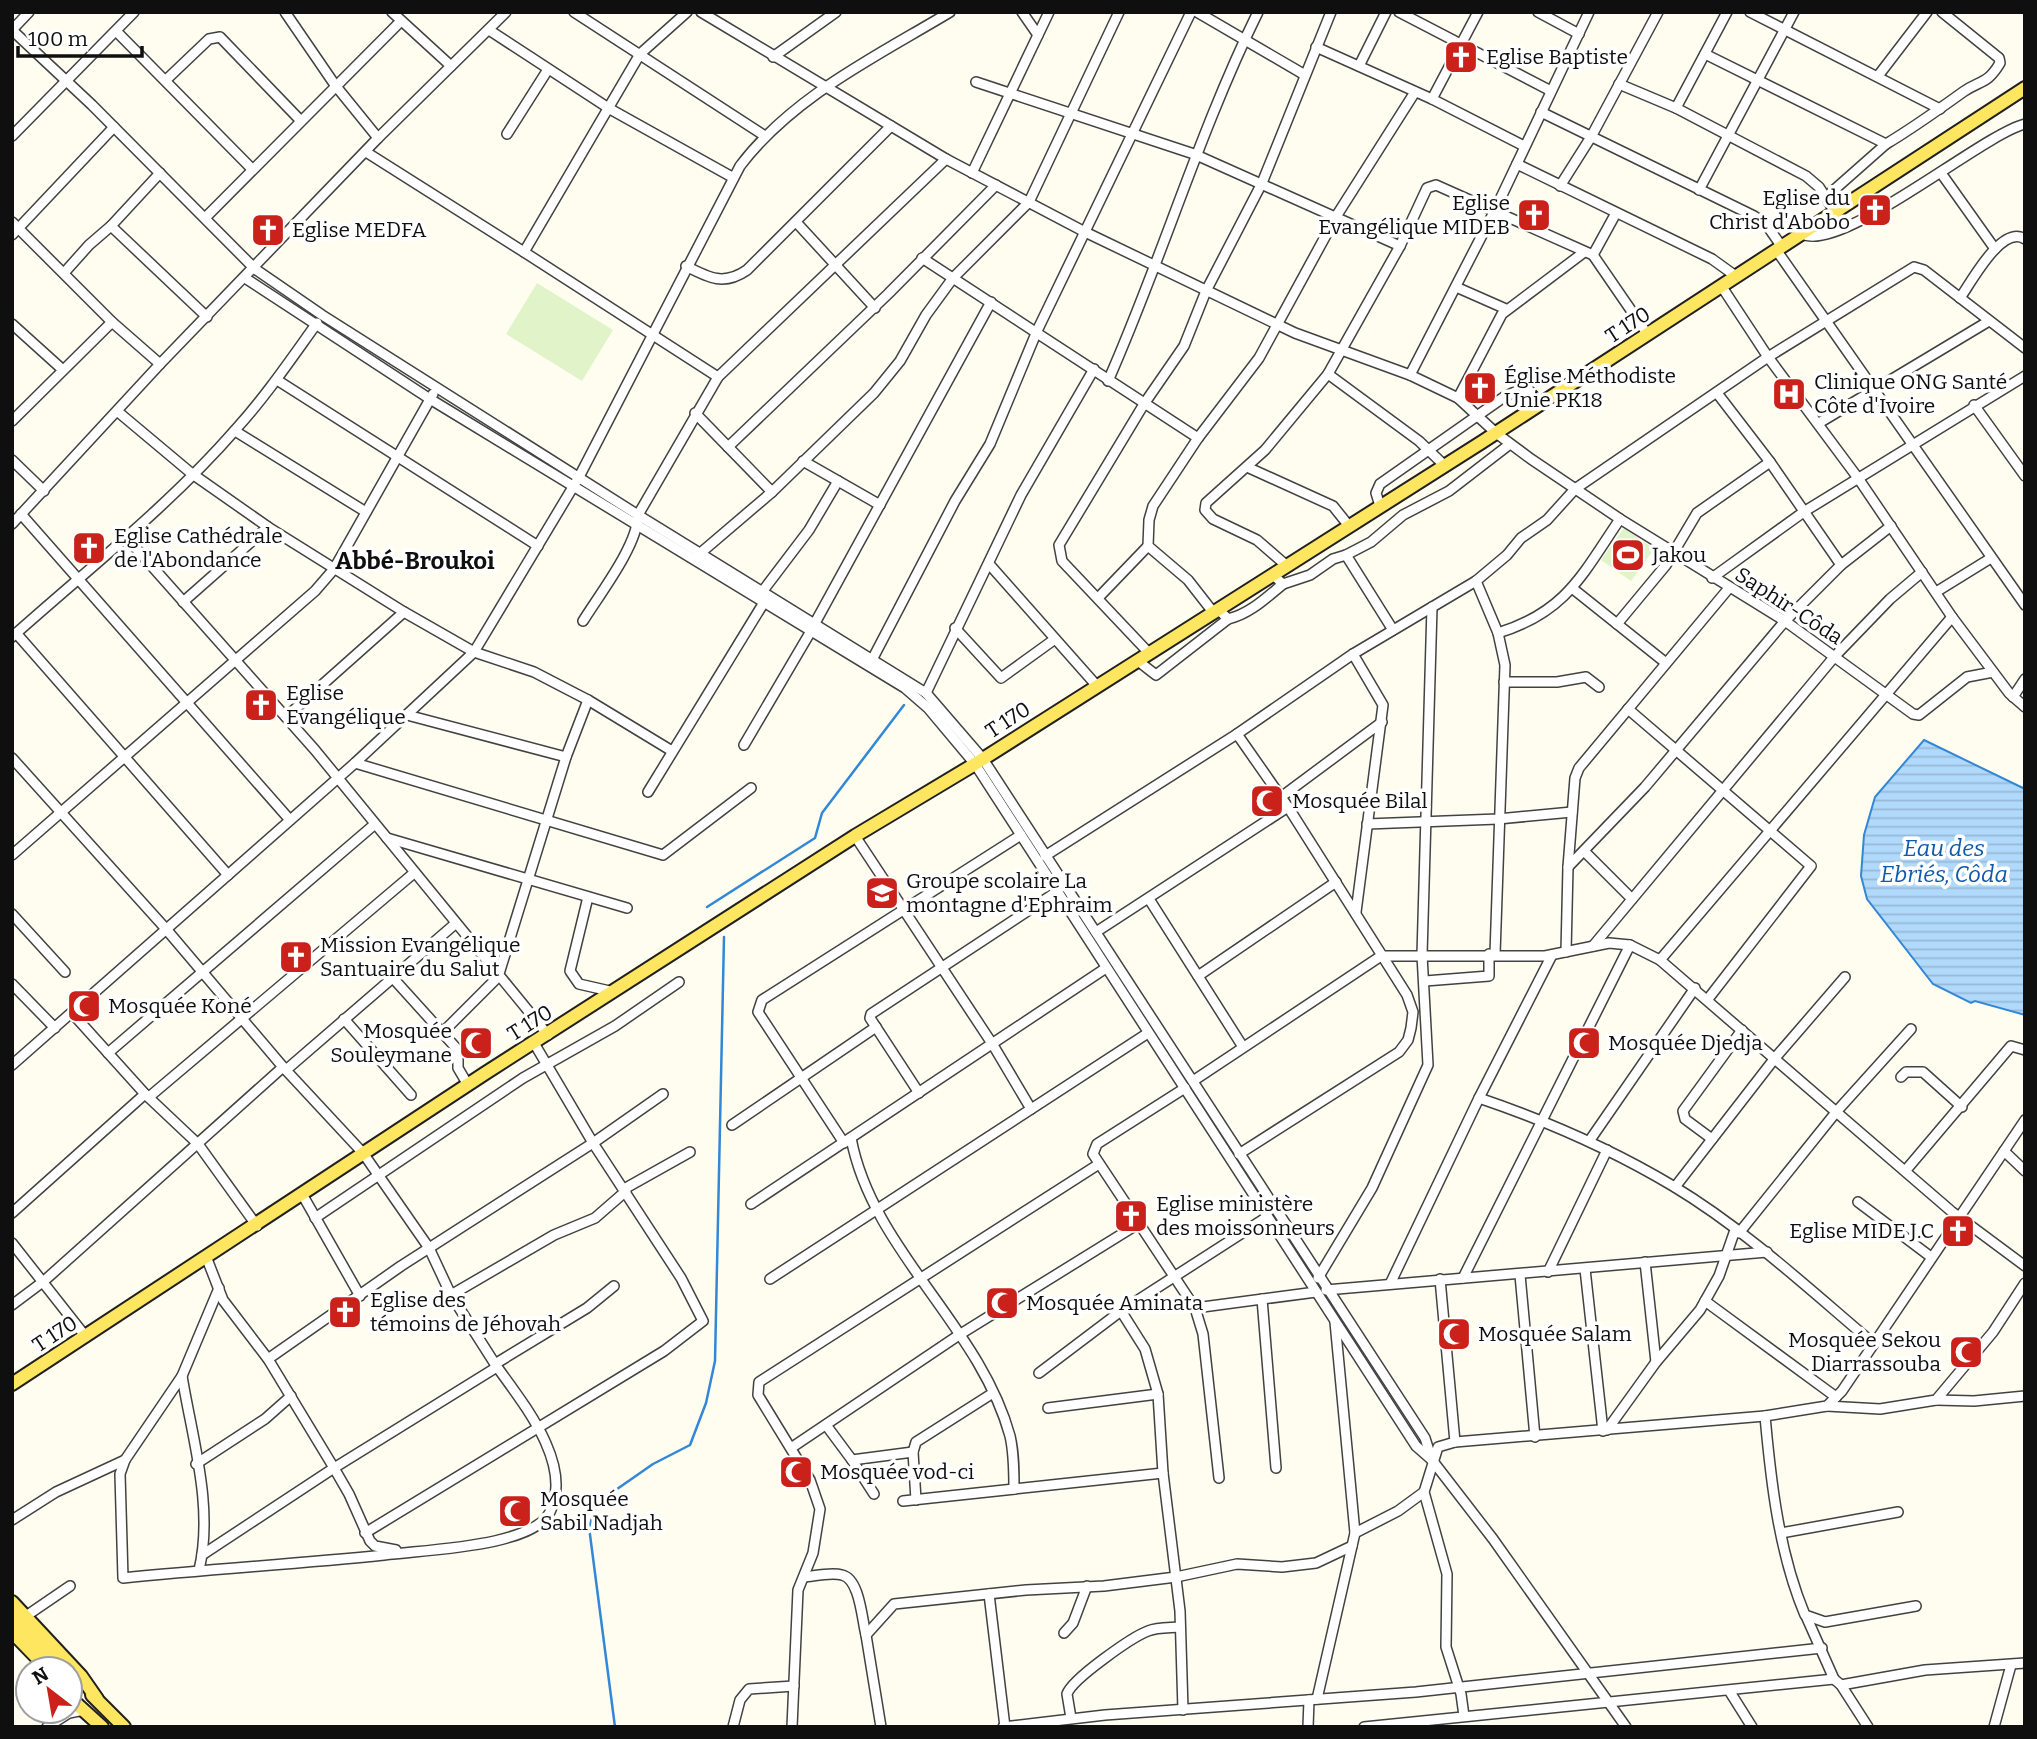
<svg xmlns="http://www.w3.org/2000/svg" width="2037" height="1739" font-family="Bitter,serif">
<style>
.pitch{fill:#e1f3c9}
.water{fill:url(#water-rules);stroke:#3287d7;stroke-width:2}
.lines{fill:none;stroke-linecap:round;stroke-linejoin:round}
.stream{stroke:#3287d7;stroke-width:2.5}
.minor-casing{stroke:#424242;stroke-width:12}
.major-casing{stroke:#202020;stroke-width:16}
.minor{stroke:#fff;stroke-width:9}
.major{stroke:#ffe660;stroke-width:12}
.labels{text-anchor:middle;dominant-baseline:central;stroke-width:7;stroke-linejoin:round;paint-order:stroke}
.poi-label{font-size:21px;fill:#0f0f0f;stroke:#fff;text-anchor:start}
.street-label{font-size:21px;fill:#0f0f0f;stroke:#fff}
.water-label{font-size:23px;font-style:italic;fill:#0e59ab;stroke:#fff}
.quarter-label{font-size:24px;font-weight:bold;fill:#0f0f0f;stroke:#fff}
</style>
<defs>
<pattern id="water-rules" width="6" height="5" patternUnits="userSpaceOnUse" patternTransform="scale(1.75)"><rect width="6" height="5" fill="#b1d9fb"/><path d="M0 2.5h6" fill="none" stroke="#97b9d6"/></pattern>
</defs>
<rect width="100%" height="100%" fill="#fffdf0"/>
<g class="pitch">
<path d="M 537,283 L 613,330 L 582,381 L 506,334 Z"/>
<path d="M 1624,528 L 1654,549 L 1631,581 L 1601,560 Z"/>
</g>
<path class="water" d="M 1924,740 L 2025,789 L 2025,1015 L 1975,1001 L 1971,1003 L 1933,984 L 1867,899 L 1861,876 L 1864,835 L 1875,797 Z"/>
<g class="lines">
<g class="stream">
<path d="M 707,907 L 815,838 L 822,813 L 904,705"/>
<path d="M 615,1727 L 589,1527 L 597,1503 L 653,1464 L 690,1445 L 706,1403 L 715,1361 L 724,937"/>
</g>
<g class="minor-casing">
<g id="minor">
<path d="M 285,12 L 335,85 L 378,138"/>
<path d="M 392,12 L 451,66"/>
<path d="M 574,12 L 765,136"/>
<path d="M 687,12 L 640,54 L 524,252 L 718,377"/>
<path d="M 701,12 L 946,159 L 1085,232 L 1295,333 L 1410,375 L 1458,398 L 1496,433 L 1531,459 L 1620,519 L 1785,621 L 1913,714 L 1919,715 L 1967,677 L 1993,672"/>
<path d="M 1022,12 L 1038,35"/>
<path d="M 1197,12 L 1305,75"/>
<path d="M 1399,12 L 1551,91"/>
<path d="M 1538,12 L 1579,34"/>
<path d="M 1750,12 L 1940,109"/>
<path d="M 12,30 L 92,105 L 255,269 L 322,315 L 638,515 L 926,693 L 983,759 L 1425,1438 L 1432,1460"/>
<path d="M 12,30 L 29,12"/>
<path d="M 489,30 L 610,109 L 732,177"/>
<path d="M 116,31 L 252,169"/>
<path d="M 1316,47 L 1432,99 L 1524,146"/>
<path d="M 1705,54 L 1886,144 L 1826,197"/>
<path d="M 773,57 L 836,12"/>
<path d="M 1359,66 L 1386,12"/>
<path d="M 1878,76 L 1927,12"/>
<path d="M 166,80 L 209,39 L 220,37 L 301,121"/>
<path d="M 976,82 L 1194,154 L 1400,246"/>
<path d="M 1619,84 L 1676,108 L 1806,176 L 1819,187 L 1835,212"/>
<path d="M 1432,99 L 1478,12"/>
<path d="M 1676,108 L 1727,12"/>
<path d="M 1541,112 L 1754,216 L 1766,224 L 1782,247"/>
<path d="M 507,134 L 547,71"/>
<path d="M 12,136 L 134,12"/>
<path d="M 1886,144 C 1913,128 1938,110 1963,92 C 1980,80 1987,85 2000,63 L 1999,58 L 1942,12"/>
<path d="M 366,152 L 524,252"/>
<path d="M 1517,164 L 1712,259 L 1737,277"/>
<path d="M 160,173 L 111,226 L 207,317"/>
<path d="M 972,173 L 1049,12"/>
<path d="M 1941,173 L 1995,249"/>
<path d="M 1560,186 L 1591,137 L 1658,12"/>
<path d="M 1699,190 L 1794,12"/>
<path d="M 1616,213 L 1593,255 L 1648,335"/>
<path d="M 205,218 L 401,21"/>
<path d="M 12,222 L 112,322 L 160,364"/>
<path d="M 796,222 L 875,308"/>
<path d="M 1802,234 C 1841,254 1981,135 2025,124"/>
<path d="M 12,235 L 114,127"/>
<path d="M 1777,251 L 2025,605"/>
<path d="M 922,258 L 1198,438"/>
<path d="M 686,266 C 709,278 724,286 747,270 L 891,126"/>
<path d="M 64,273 L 89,245 L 111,226"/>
<path d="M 245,278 L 430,399 L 905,688 L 928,708 L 975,764 L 1416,1446 L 1432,1460 L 1493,1539 L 1626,1727"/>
<path d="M 1456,287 L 1506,309"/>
<path d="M 1722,287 L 1768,357 L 1858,478 L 1952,617 L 2009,693 L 2025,707"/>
<path d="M 1960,298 C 1972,281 2002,224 2025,239"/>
<path d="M 12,324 L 63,370"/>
<path d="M 1328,374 L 1419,441 L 1445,466"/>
<path d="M 1410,375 L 1495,210 L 1589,12"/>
<path d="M 277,380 L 538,546"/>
<path d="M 1108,381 C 1162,259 1199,132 1258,12"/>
<path d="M 1717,393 L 1770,462 L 1841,565"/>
<path d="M 1458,398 L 1502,314 L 1583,253"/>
<path d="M 1974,405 L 2025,476"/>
<path d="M 117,411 L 191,473 L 268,527 L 404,612 L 474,652 L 534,672 L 588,700 L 672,751"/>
<path d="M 695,413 L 772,492"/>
<path d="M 12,421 L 112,322"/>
<path d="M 1819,423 L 1989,321"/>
<path d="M 235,431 L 366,512"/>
<path d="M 728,447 L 888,294 L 996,185"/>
<path d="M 12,460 L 44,491"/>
<path d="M 803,461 L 880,505"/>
<path d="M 1247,467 L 1333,506 L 1349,526"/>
<path d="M 1380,506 L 1376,493 L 1380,484 L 1504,397 L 1519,390 L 1528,389 L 1541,404"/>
<path d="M 21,514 L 290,820"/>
<path d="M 12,524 L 160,364 L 378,138 L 506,12"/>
<path d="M 126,537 L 315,750 L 548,1035"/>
<path d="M 697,556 L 772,492 L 874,393 L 900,361 L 926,315 L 953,278 L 1029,202 L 1119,12"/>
<path d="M 989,564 L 1097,686"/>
<path d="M 1287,566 L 1257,540 L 1213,519 L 1205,510 L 1206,503 L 1265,450 L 1328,374 L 1400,246 L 1427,188 L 1436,185 L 1593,255"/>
<path d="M 1273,575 L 1283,584 L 1310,575 L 1333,559 L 1346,555"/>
<path d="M 1712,578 L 1805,511 L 2025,376"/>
<path d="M 1476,581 L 1498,633 L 1505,665 L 1495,954"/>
<path d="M 1572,588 L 1666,663"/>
<path d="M 762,592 L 809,530 L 838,481"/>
<path d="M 1936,592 L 1991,558"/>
<path d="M 1098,598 L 1148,546"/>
<path d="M 183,602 L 268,527"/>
<path d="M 1218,609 L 1228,619 C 1250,614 1267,597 1283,584"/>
<path d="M 1213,612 L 1188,580 L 1148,546 L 1149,520 L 1153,506 L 1198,438 L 1259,358 L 1337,215 L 1415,92"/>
<path d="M 583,621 C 599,595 638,545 638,515 L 718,377 L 946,159"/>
<path d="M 815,623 L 991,302"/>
<path d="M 1617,624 L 1666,565 L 1697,513 L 1770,462"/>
<path d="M 955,628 L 1001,678 L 1055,639"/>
<path d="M 1393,630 L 1346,555 L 1371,542 L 1403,515 L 1449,491 L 1510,444"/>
<path d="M 16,633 L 228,875"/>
<path d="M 1498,633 C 1566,612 1582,575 1620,519"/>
<path d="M 12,637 C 87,570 170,505 236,429 C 266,396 291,359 317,323"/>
<path d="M 1149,653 L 1062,561 L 1059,545 L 1144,404 L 1184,346 L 1206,291 L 1262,183 L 1331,12"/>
<path d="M 1353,654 L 1383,705 L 1356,912"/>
<path d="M 873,658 L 955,501 L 990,444 L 1037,331 L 1191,12"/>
<path d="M 1138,661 L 1156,675 L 1228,619"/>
<path d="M 1504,682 L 1557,682 L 1586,677 L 1599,687"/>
<path d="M 926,693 L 1021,495 L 1094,369"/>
<path d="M 2013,697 L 2025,679"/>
<path d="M 1628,709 L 1811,866 L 1708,999"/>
<path d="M 407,715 L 566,757"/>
<path d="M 286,717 L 404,612"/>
<path d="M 1237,734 L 1288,807 L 1407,995 L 1413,1012 L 1411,1028 L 1408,1040 L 1399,1052 L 1239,1154"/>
<path d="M 744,745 L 811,631"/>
<path d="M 12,758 L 166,929 L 283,1067 L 363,1153 L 429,1248 L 451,1295"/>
<path d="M 355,763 L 663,855 L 751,788"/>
<path d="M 648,792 L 763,604"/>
<path d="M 1281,797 L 1382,722"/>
<path d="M 1367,824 L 1498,819 L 1572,812"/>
<path d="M 855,836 L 993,1045 L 1031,1109"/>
<path d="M 387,838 L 627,908"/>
<path d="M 1584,851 L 1632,899"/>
<path d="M 12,855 L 315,591 L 334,569 L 433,394"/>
<path d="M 1045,856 L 1237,734 L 1353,654 L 1476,581 L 1507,555 L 1521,538 L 1547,520 L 1575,489 L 1768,357 L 1914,267 L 1924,270 L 2025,348"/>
<path d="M 1568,867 L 1645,787 L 1785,621 L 1841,565 L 1891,526"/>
<path d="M 588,897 L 570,971 L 579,984 L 614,992"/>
<path d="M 1149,899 L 1243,1047"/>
<path d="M 12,914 L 65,972"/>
<path d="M 1096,932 L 1288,807"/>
<path d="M 1593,946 L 1835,656 L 1890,599 L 1922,572"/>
<path d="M 1566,952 L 1568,867 L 1575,778 L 1579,768 L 1729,588"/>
<path d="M 1660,960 L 1952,617"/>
<path d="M 1198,976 L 1336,882"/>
<path d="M 392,977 L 458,1050 L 458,1068 L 468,1085"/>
<path d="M 1425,981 L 1489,976 L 1489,954"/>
<path d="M 12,984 L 55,1028"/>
<path d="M 72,1013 L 145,1094 L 198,1144 L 257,1226"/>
<path d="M 344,1019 L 411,1095"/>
<path d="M 444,1031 L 498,977 L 566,757 L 588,700"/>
<path d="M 108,1053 L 375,824"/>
<path d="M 12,1065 L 355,763 L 474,652 L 579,477 L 740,166 C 793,96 877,56 950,12"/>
<path d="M 286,1070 L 455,924"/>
<path d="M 1901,1077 L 1906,1072 L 1923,1072 L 1962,1107"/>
<path d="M 1193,1081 L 1381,956 L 1545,956 L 1609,943 L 1630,945 L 1660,960 L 1951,1211 L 2025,1266"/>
<path d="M 1185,1088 L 1097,1144 L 1093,1154 L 1195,1308 L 1203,1334 L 1219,1478"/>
<path d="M 919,1093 L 870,1018 L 871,1014 L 1058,891"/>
<path d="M 149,1097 L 414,873"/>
<path d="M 1479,1098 C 1547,1121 1611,1149 1673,1186 C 1746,1230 1809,1289 1874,1344"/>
<path d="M 732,1125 L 876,1027"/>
<path d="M 851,1138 C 872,1250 980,1326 1010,1436 C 1014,1453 1014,1471 1014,1489"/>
<path d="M 1712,1139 L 1685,1119 L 1683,1111 L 1742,1030"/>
<path d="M 1590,1140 L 1695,988"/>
<path d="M 844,1143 L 758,1012 L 762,1000 L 1021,835"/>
<path d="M 2004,1151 L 2025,1171"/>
<path d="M 1906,1170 L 2011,1046 L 2025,1050"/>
<path d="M 1675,1187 L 1775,1058 L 1845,977"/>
<path d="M 624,1189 L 690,1152"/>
<path d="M 302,1194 L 360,1296"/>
<path d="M 1858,1202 L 1931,1257"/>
<path d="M 751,1204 L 1106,968"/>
<path d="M 12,1213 L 145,1094"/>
<path d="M 315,1218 L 523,1078 L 615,1026 L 679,982"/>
<path d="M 1739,1233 L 1837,1111 L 1911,1029"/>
<path d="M 12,1243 L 86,1337"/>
<path d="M 1645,1262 L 1656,1362"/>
<path d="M 1585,1269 L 1603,1431"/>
<path d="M 1548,1272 L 1607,1150"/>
<path d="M 1520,1275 L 1535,1437"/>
<path d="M 1318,1278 L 1372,1188 L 1428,1065 L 1422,955 L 1432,607"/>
<path d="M 1463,1278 L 1630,945"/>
<path d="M 770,1279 L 1148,1033"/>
<path d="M 1440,1279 L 1455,1442"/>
<path d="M 1391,1282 L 1479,1098 L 1552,955"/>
<path d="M 614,1286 L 587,1308 L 495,1364 L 451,1295 L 554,1235 L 595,1218 L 626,1191"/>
<path d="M 219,1288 L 182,1376 L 125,1460 L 120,1474 L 123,1578 C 210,1569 297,1564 384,1555 C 420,1551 459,1549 495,1541 C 512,1537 542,1529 550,1512 C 574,1463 521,1401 495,1364"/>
<path d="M 1326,1290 L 1767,1252"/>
<path d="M 1262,1299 L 1276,1468"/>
<path d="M 1705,1301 L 1836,1397"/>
<path d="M 12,1305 L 44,1281 L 283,1067"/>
<path d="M 1195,1308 L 1316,1292"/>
<path d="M 1121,1311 L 1145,1349 L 1158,1394 L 1163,1473 L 1180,1611 L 1183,1710"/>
<path d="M 268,1359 L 401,1266 L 593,1143 L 534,1043"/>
<path d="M 1039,1373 L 1121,1311 L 1267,1217"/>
<path d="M 182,1376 C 192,1438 214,1507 199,1570"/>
<path d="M 1936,1400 L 1974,1401 L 2025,1396"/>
<path d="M 1827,1406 L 1880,1409 L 1936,1400 L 1993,1332 L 2025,1283"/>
<path d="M 1048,1408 L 1158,1394"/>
<path d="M 826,1425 L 852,1460 L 913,1452 L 916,1500"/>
<path d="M 1607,1430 L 1656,1362 L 1700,1310 L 1719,1276 L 1735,1230"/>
<path d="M 791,1448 L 959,1335 L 1138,1224"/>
<path d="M 913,1452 L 916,1442 L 993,1393"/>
<path d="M 852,1460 L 874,1494"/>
<path d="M 196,1464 L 265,1419 L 291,1396"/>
<path d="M 903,1501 L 1163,1473"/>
<path d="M 12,1520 L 56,1492 L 125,1460"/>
<path d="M 365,1533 L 664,1351 L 703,1321 L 681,1278 L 593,1143 L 663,1094"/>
<path d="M 1355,1533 L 1398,1511 L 1424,1492"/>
<path d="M 1781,1533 L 1898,1512"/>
<path d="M 396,1550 L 375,1546 L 370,1541 L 349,1494 L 334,1468 L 497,1367"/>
<path d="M 202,1555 L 334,1468 L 268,1359 L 223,1300 L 207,1259"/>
<path d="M 804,1577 C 815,1576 831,1572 842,1575 C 860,1579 862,1620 866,1635"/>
<path d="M 989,1594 L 1005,1727"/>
<path d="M 1916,1606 L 1825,1622 L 1805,1615 C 1779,1553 1771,1483 1765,1416 L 1827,1406 L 1842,1391 L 2025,1120"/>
<path d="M 1806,1616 L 1834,1679 L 1841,1685 L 1868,1727"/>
<path d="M 28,1618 L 29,1614 L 70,1586"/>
<path d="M 1064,1633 L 1073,1623 L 1087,1586"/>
<path d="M 1841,1685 L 1925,1670 L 2025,1663"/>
<path d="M 1730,1692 L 1752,1727"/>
<path d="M 1317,1699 L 1355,1533 L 1335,1322"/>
<path d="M 1464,1716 L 1461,1694 L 1446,1647 L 1447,1574 L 1424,1492 L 1438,1447 L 1455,1442 L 1765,1416"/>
<path d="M 1071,1718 L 1067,1694 C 1072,1679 1132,1637 1148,1631 C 1158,1627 1170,1628 1180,1627"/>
<path d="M 47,1727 L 69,1713 L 84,1710"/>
<path d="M 733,1727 L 740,1700 L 749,1689 L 794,1686"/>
<path d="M 792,1727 L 798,1590 L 813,1553 L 820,1509 L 810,1480 L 758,1395 L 759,1382 L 1099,1164"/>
<path d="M 881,1727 L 866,1635 L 894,1604 L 1026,1590 L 1104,1586 L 1176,1577 L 1237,1564 L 1282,1567 L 1316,1563 L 1352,1546"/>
<path d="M 1003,1727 L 1105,1715 L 1416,1692 L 1822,1648"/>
<path d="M 1308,1727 L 1309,1700"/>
<path d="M 1364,1727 L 1834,1679"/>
<path d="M 1994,1727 L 2011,1665"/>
</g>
</g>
<g class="major-casing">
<g id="major">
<path d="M 12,1384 L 484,1074 L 855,836 L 975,764 L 1482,442 L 2025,88"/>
<path d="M 12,1602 L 81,1676 L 97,1699"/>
<path d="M 12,1617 L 62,1669"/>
<path d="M 12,1632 L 48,1669"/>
<path d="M 92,1695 L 124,1727"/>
<path d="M 70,1698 L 102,1727"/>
</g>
</g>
<use href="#minor" class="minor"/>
<use href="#major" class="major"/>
</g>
<defs>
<g id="church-square" transform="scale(1.75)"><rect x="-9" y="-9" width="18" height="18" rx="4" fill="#ca221b" stroke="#fff"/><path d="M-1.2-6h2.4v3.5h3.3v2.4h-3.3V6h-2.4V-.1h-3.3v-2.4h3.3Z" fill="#fff"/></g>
<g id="hospital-square" transform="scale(1.75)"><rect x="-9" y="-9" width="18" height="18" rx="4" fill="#ca221b" stroke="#fff"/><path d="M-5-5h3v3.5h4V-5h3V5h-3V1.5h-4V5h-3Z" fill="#fff"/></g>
<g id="stadium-square" transform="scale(1.75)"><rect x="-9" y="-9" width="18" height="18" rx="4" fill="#ca221b" stroke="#fff"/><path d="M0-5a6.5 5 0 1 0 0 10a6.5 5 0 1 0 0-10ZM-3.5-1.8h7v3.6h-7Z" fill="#fff"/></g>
<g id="mosque-square" transform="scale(1.75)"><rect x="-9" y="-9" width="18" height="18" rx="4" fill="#ca221b" stroke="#fff"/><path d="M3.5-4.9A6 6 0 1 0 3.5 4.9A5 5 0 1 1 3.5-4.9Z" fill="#fff"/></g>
<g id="school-square" transform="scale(1.75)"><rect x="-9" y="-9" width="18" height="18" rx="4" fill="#ca221b" stroke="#fff"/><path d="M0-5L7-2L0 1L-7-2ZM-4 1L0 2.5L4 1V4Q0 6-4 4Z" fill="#fff"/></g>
</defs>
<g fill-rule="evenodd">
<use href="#church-square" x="1461" y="57"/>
<use href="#church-square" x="1875" y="210"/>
<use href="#church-square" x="1534" y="215"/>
<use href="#church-square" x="268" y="230"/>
<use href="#church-square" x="1480" y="388"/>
<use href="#hospital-square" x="1789" y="394"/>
<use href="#church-square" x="89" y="548"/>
<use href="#stadium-square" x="1628" y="555"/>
<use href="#church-square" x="261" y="705"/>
<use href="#mosque-square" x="1267" y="801"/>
<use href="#school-square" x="882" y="893"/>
<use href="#church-square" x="296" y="957"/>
<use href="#mosque-square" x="84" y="1006"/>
<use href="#mosque-square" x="476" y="1043"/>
<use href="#mosque-square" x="1584" y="1043"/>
<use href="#church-square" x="1131" y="1216"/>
<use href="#church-square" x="1958" y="1231"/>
<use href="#mosque-square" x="1002" y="1303"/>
<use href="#church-square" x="345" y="1312"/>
<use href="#mosque-square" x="1454" y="1334"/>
<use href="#mosque-square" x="1966" y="1352"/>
<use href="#mosque-square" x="796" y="1472"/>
<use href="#mosque-square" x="515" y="1511"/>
</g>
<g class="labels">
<g class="poi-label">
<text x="1486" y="57">Eglise Baptiste</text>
<text x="1850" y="198" text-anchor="end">Eglise du<tspan x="1850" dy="24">Christ d'Abobo</tspan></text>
<text x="1510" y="203" text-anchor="end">Eglise<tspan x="1510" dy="24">Evangélique MIDEB</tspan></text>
<text x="292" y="230">Eglise MEDFA</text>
<text x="1504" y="376">Église Méthodiste<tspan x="1504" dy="24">Unie PK18</tspan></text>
<text x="1814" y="382">Clinique ONG Santé<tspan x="1814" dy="24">Côte d'Ivoire</tspan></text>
<text x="114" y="536">Eglise Cathédrale<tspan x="114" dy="24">de l'Abondance</tspan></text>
<text x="1652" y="555">Jakou</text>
<text x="286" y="693">Eglise<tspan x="286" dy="24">Evangélique</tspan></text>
<text x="1292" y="801">Mosquée Bilal</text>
<text x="906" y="881">Groupe scolaire La<tspan x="906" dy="24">montagne d'Ephraim</tspan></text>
<text x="320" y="945">Mission Evangélique<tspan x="320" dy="24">Santuaire du Salut</tspan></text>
<text x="108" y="1006">Mosquée Koné</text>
<text x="452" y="1031" text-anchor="end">Mosquée<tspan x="452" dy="24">Souleymane</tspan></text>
<text x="1608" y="1043">Mosquée Djedja</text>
<text x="1156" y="1204">Eglise ministère<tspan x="1156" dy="24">des moissonneurs</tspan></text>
<text x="1934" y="1231" text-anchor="end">Eglise MIDE J.C</text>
<text x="370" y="1300">Eglise des<tspan x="370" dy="24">témoins de Jéhovah</tspan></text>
<text x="1026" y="1303">Mosquée Aminata</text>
<text x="1478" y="1334">Mosquée Salam</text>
<text x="1941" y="1340" text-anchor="end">Mosquée Sekou<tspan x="1941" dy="24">Diarrassouba</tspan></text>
<text x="820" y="1472">Mosquée vod-ci</text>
<text x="540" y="1499">Mosquée<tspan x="540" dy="24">Sabil Nadjah</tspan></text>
</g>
<g class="street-label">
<text transform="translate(1628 325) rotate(-33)">T 170</text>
<text transform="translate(1789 606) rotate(33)">Saphir-Côda</text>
<text transform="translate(1008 720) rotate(-33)">T 170</text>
<text transform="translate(530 1023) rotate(-32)">T 170</text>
<text transform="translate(55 1334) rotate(-33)">T 170</text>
</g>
<g class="water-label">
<text x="1944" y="848">Eau des<tspan x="1944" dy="26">Ebriés, Côda</tspan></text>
</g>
<g class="quarter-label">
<text x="415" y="561">Abbé-Broukoi</text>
</g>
</g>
<rect width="2037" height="1739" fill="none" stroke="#0f0f0f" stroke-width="28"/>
<g transform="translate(49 1690) rotate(329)"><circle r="33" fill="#ffffff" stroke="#9f9f9f" stroke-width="2"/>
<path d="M0-5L12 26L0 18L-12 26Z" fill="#ca221b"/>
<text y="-10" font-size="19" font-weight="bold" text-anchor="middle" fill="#0f0f0f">N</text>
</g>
<path d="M18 46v10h124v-10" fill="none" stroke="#0f0f0f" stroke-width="3.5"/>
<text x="28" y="46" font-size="21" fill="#0f0f0f" stroke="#ffffff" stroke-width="5" paint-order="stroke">100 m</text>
</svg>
